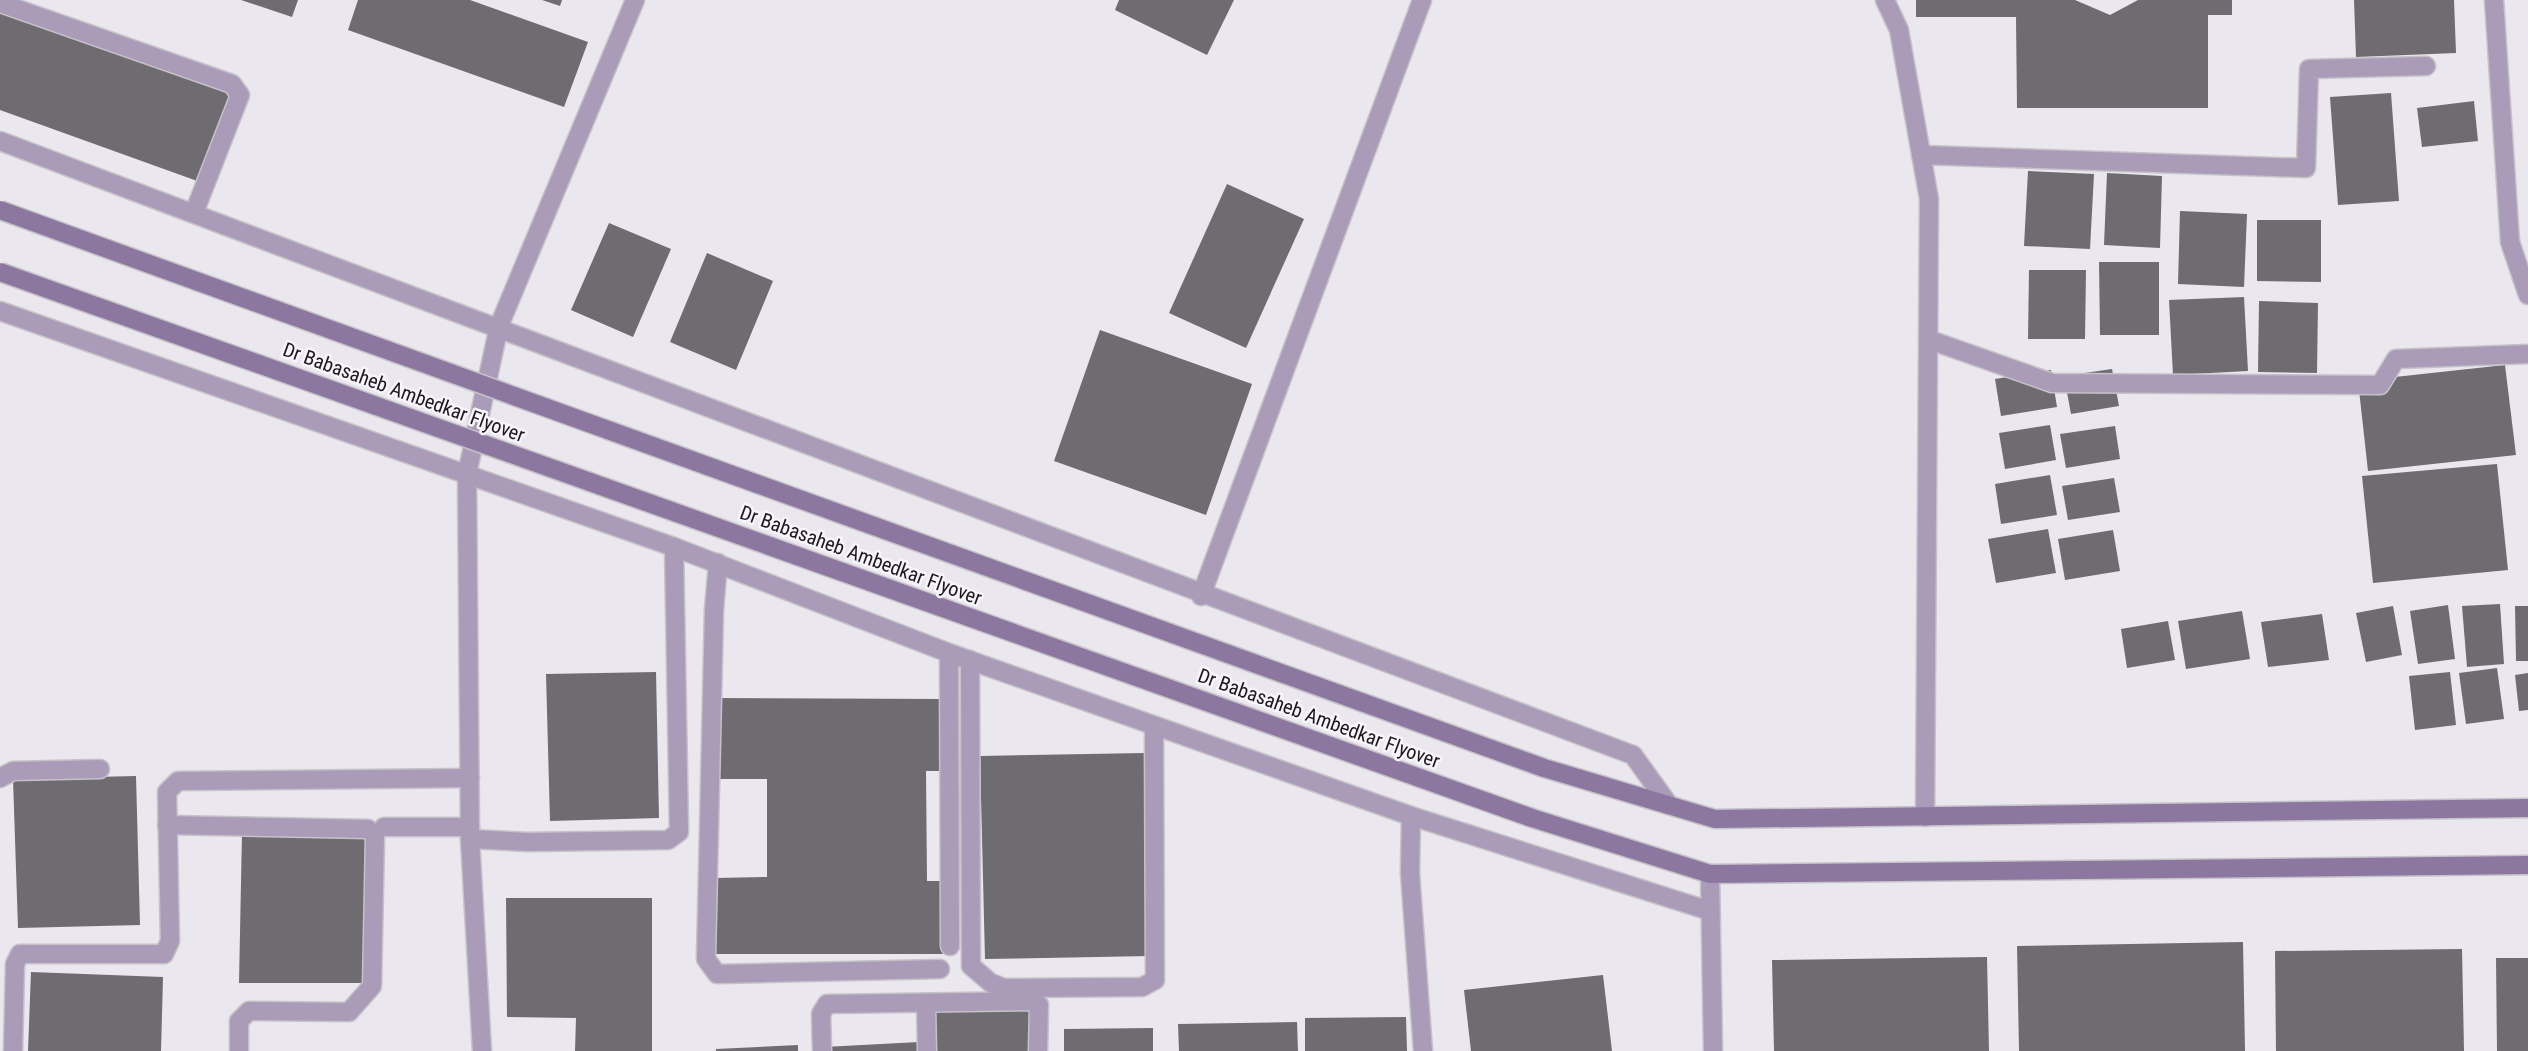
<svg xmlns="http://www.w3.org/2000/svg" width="2528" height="1051" font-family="'Roboto Condensed',sans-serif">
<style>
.building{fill:#6e6b71}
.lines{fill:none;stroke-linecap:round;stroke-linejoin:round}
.minor-casing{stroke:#c5c2c8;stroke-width:21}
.tertiary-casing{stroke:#c5c2c8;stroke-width:21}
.secondary-casing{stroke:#c5c2c8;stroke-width:21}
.minor{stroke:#aa9cb8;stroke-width:18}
.tertiary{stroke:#aa9cb8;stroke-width:18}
.secondary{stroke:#8b77a0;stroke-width:18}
.secondary-bridge-casing{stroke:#c5c2c8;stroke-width:21;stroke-linecap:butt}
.secondary-bridge{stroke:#8b77a0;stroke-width:18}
.labels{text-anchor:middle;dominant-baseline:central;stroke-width:5;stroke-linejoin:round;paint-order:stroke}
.street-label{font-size:20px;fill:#1a181b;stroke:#f8f4fb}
</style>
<rect width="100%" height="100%" fill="#eae7ee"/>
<g class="building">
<path d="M 241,0 L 298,0 L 292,17 Z"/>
<path d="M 358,0 L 470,0 L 588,42 L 564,107 L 348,30 Z"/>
<path d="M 542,0 L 562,0 L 560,6 Z"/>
<path d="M 1119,0 L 1234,0 L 1207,55 L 1115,10 Z"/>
<path d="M 1916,0 L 2075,0 L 2110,15 L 2138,0 L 2232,0 L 2232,15 L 2208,15 L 2208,108 L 2017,108 L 2016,17 L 1916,17 Z"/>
<path d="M 2354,0 L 2454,0 L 2456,53 L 2356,57 Z"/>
<path d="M 0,7 L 233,93 L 200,182 L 0,110 Z"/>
<path d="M 2391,93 L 2399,201 L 2338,205 L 2330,97 Z"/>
<path d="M 2474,101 L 2478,141 L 2422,147 L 2417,108 Z"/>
<path d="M 2028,171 L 2094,174 L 2090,249 L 2024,246 Z"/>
<path d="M 2107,173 L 2162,176 L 2160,248 L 2104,245 Z"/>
<path d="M 1227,184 L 1304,219 L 1246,348 L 1169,313 Z"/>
<path d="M 2180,211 L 2247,214 L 2244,287 L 2178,284 Z"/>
<path d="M 2257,220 L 2321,220 L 2321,282 L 2257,281 Z"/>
<path d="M 609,223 L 671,249 L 633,337 L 571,310 Z"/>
<path d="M 707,253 L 773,281 L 736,370 L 670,342 Z"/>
<path d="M 2099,262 L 2159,262 L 2159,335 L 2100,335 Z"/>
<path d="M 2029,270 L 2086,270 L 2085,339 L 2028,339 Z"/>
<path d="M 2244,297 L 2248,371 L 2173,375 L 2169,300 Z"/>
<path d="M 2259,301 L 2318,303 L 2317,373 L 2258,372 Z"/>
<path d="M 1100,330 L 1252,384 L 1206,515 L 1054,461 Z"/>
<path d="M 2505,365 L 2516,455 L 2368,471 L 2358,381 Z"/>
<path d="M 2112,369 L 2119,406 L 2071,414 L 2064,376 Z"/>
<path d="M 2051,370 L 2057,407 L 2001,416 L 1995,379 Z"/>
<path d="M 2050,425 L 2056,460 L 2005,469 L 1999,433 Z"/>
<path d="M 2115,426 L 2120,459 L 2066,468 L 2060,434 Z"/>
<path d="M 2497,464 L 2508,570 L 2373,583 L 2362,476 Z"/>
<path d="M 2050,475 L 2057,515 L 2001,524 L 1995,484 Z"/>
<path d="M 2114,478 L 2120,512 L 2068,520 L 2062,486 Z"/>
<path d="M 2048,529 L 2056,573 L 1996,583 L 1988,539 Z"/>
<path d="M 2113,530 L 2120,571 L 2065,580 L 2058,539 Z"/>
<path d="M 2500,604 L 2504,664 L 2467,667 L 2462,606 Z"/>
<path d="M 2448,605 L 2455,659 L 2418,664 L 2410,611 Z"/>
<path d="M 2393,606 L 2402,655 L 2366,662 L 2356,613 Z"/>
<path d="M 2515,606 L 2528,606 L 2528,661 L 2516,661 Z"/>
<path d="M 2242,611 L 2250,659 L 2186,669 L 2178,621 Z"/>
<path d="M 2322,614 L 2329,660 L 2268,667 L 2261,622 Z"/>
<path d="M 2168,621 L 2175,660 L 2127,668 L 2121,629 Z"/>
<path d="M 2497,668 L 2504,719 L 2466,724 L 2459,673 Z"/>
<path d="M 656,672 L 659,818 L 550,821 L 546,674 Z"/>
<path d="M 2450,672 L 2456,725 L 2415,730 L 2409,676 Z"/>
<path d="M 2528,673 L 2528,710 L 2519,711 L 2515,675 Z"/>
<path d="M 716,698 L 944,699 L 944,771 L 926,771 L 927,881 L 944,881 L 944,954 L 716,954 L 716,878 L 767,877 L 767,779 L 716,779 Z"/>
<path d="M 1145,753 L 1150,956 L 985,959 L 980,756 Z"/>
<path d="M 136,776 L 140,925 L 18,928 L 13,779 Z"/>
<path d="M 242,833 L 365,837 L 363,983 L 239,983 Z"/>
<path d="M 506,898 L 652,898 L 652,1051 L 575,1051 L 576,1018 L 507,1017 Z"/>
<path d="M 2243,942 L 2245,1051 L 2019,1051 L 2017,946 Z"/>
<path d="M 2462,949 L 2464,1051 L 2276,1051 L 2275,951 Z"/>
<path d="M 1987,957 L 1989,1051 L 1774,1051 L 1772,960 Z"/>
<path d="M 2496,958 L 2528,958 L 2528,1051 L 2497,1051 Z"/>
<path d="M 31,972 L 163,977 L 161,1051 L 28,1051 Z"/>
<path d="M 1603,975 L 1612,1051 L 1471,1051 L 1464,990 Z"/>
<path d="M 934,1010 L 1032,1010 L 1032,1051 L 935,1051 Z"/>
<path d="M 1406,1017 L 1407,1051 L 1305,1051 L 1305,1018 Z"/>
<path d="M 1297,1022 L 1298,1051 L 1179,1051 L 1178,1024 Z"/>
<path d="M 1153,1028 L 1153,1051 L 1064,1051 L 1064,1029 Z"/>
<path d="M 919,1042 L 919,1051 L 825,1051 L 824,1047 Z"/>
<path d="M 798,1045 L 798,1051 L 716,1051 L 716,1049 Z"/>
</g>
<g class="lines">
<g class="minor-casing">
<g id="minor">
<path d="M 1885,0 L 1899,30 L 1929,199 L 1925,817"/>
<path d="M 2494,0 L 2510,242 L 2528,295"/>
<path d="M 0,3 L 232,84 L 240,95 L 194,213"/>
<path d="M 0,141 C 545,343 1087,554 1633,755 L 1669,805"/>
<path d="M 1921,155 L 2306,168 L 2309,69 L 2426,66"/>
<path d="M 0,311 L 674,547 L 949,653 L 1411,816 L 1710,911"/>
<path d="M 1930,340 L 2052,383 L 2380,385 L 2396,359 L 2528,354"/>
<path d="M 718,563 L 714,610 L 706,959 L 717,974 L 940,969"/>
<path d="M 1201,596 L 1422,0"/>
<path d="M 949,653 L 950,946"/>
<path d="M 970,660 L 971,966 L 991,983 L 1004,988 L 1142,987 L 1155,980 L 1154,726"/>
<path d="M 0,778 L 13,771 L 100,769"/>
<path d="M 1411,816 L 1410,873 L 1423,1051"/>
<path d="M 167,825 L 368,829 L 375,836 L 372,986 L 349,1012 L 249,1011 L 239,1021 L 239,1051"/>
<path d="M 384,827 L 470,827"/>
<path d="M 470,839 L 528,842 L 668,840 L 679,832 L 674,547"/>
<path d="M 926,1003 L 927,1051"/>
<path d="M 13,1051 L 15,964 L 20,954 L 164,954 L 170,941 L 167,792 L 178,781 L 470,778"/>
<path d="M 482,1051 L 470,839 L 467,474 L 499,326 L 635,0"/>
<path d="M 822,1051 L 821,1014 L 827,1004 L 1033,1001 L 1039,1005 L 1038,1051"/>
</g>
</g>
<g class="tertiary-casing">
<path id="tertiary" d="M 1710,874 L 1713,1051"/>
</g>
<g class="secondary-casing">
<g id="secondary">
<path d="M 608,430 L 1544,768 L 1715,819 L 2528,808"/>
<path d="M 590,482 L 1532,818 L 1710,874 L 2528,865"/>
</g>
</g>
<use href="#minor" class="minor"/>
<use href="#tertiary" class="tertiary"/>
<use href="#secondary" class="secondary"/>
<g class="secondary-bridge-casing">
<g id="secondary-bridge">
<path d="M 0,210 L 608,430"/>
<path d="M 0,272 L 590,482"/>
</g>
</g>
<use href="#secondary-bridge" class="secondary-bridge"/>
</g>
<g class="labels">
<g class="street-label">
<text transform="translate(404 392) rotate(20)">Dr Babasaheb Ambedkar Flyover</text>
<text transform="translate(861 555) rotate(20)">Dr Babasaheb Ambedkar Flyover</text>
<text transform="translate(1319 718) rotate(20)">Dr Babasaheb Ambedkar Flyover</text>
</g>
</g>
</svg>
